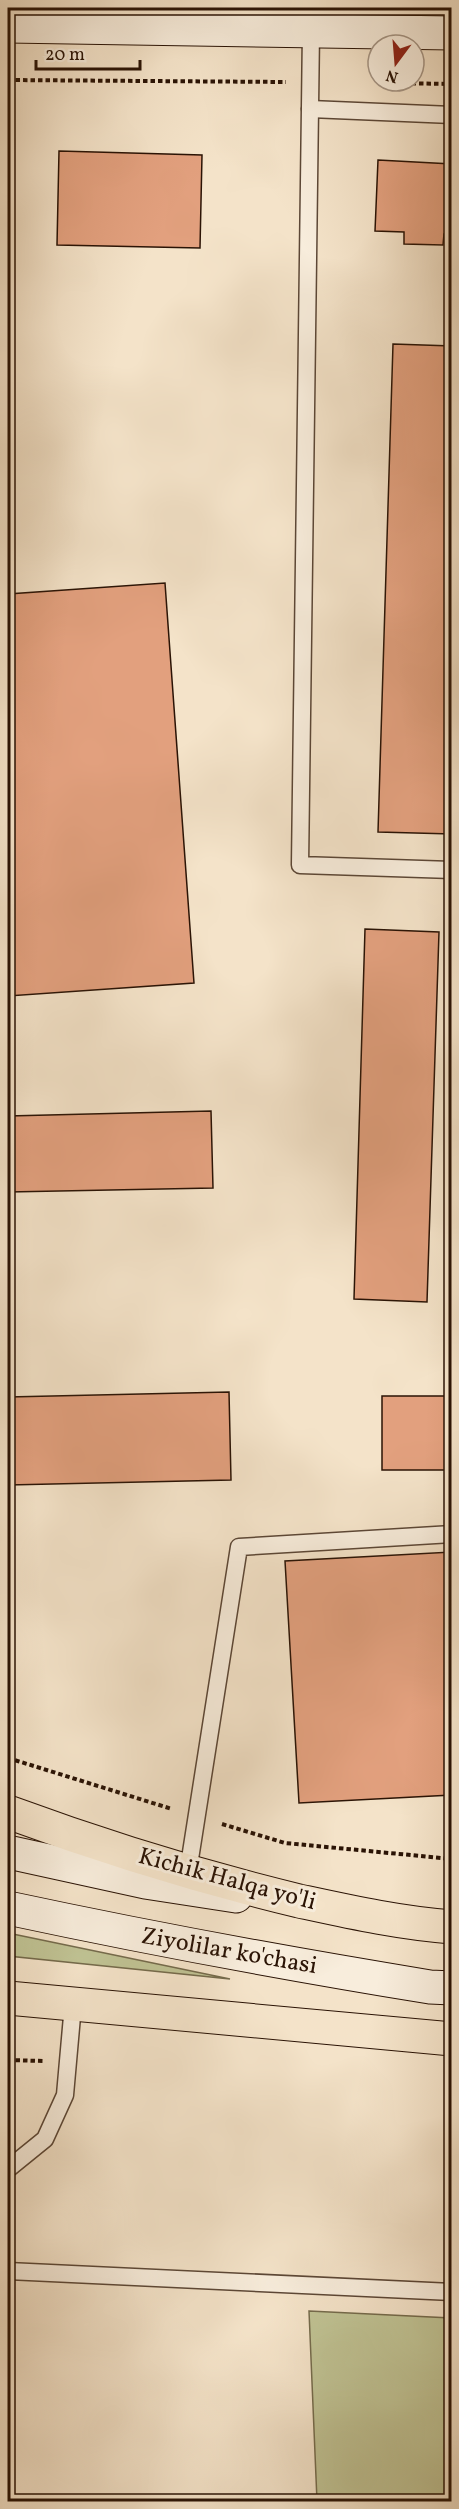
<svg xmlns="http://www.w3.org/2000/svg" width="459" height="2509" font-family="Vollkorn,serif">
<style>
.green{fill:#c0c394;stroke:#756b4c;stroke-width:1.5}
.building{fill:#e2a07e;stroke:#2a1305;stroke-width:1.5}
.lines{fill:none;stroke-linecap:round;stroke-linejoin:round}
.service-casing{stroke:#5c4736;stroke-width:19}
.secondary-casing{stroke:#2a1305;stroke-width:35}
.trunk-casing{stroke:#2a1305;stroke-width:35}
.path{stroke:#2a1305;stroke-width:4;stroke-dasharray:4.5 3;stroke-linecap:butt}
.service{stroke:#f8eddc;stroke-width:16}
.secondary{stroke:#f8eddc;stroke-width:33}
.trunk{stroke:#f4e3c9;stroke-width:33}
.labels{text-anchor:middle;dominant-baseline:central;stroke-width:6;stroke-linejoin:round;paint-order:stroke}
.street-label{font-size:24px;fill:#2a1305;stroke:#f8eddc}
</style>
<rect width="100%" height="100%" fill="#f4e3c9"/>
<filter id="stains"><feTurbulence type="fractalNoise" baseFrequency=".00333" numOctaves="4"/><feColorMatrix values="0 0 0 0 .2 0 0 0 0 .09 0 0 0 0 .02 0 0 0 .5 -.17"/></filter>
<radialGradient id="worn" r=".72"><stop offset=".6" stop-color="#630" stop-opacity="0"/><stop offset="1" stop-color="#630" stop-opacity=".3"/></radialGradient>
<g class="green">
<path d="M 8,1933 L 230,1979 L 8,1956 Z"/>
<path d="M 309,2311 L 451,2318 L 451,2501 L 317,2501 Z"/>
</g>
<g class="building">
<path d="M 59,151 L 202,155 L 200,248 L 57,245 Z"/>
<path d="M 378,160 L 452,164 L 452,234 L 444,234 L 443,245 L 404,244 L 404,232 L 375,231 Z"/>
<path d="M 393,344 L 452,346 L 452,834 L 378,832 Z"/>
<path d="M 165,583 L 194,983 L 8,996 L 8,594 Z"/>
<path d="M 365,929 L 439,932 L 427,1302 L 354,1299 Z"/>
<path d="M 211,1111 L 213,1188 L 8,1192 L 8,1116 Z"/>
<path d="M 229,1392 L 231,1480 L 8,1485 L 8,1397 Z"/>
<rect x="382" y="1396" width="70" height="74"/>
<path d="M 452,1552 L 452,1795 L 299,1803 L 285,1561 Z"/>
</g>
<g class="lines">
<g class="service-casing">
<g id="service">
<path d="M 163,8 L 165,29"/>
<path d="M 311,31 L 300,865 L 452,870"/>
<path d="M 310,109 L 452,115"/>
<path d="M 187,1878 L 239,1547 L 452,1534"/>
<path d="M 8,2169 L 45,2139 L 65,2095 L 73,2005"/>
<path d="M 8,2271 L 452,2292"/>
</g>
</g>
<g class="secondary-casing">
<g id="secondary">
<path d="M 8,26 L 452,33"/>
<path d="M 8,1852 L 145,1882 L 236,1896"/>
<path d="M 8,1908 C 148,1938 289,1964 430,1987 L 452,1988"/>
</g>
</g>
<g class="trunk-casing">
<g id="trunk">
<path d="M 8,1812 C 103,1847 200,1877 299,1901 C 350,1912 399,1923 452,1927"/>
<path d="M 8,1998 L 452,2039"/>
</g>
</g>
<g class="path">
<path d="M 8,80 L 286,82"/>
<path d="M 389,83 L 452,84"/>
<path d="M 8,1758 L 172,1809"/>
<path d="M 222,1824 L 285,1843 L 452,1859"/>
<path d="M 8,2060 L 43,2061"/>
</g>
<use href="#service" class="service"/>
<use href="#secondary" class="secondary"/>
<use href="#trunk" class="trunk"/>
</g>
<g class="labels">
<g class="street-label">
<text transform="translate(227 1880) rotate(15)">Kichik Halqa yo'li</text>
<text transform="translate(229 1952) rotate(10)">Ziyolilar ko'chasi</text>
</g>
</g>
<rect width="459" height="2509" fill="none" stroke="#f4e3c9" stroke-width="30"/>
<rect x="9" y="9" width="441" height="2491" fill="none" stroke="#2a1305" stroke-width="3"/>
<rect x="15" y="15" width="429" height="2479" fill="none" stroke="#2a1305" stroke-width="1.5"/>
<g transform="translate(396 63) rotate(196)"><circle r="28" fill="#f8eddc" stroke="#a69686" stroke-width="1.5"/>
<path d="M0-4.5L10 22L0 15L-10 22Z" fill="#8f2418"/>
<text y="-9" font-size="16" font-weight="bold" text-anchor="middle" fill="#2a1305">N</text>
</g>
<path d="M36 60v9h104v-9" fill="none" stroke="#2a1305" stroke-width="3"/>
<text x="45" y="60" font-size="18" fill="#2a1305" stroke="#f8eddc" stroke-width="4.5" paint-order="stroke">20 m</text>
<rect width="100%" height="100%" filter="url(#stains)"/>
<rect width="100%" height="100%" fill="url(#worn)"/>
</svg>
